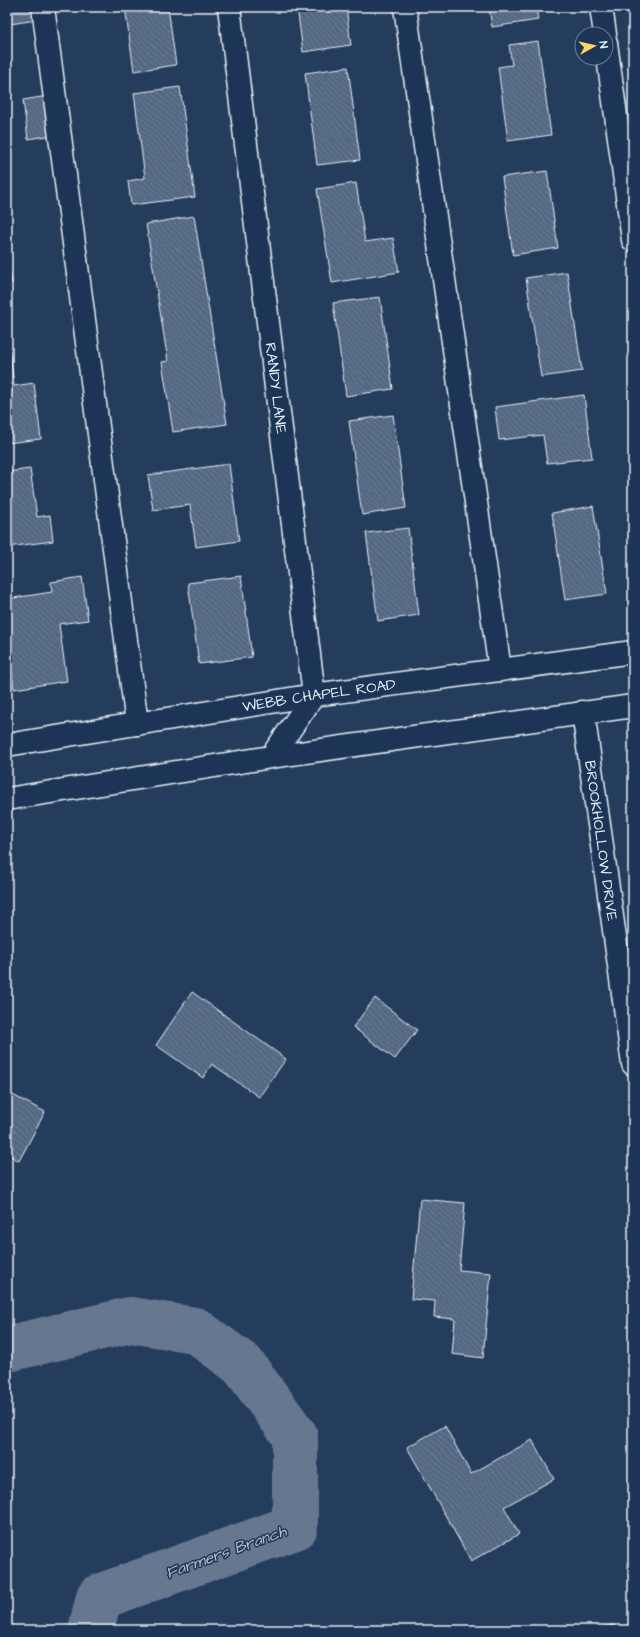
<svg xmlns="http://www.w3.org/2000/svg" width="640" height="1637" font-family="'Architects Daughter',sans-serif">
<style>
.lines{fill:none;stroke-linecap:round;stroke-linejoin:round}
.river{stroke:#657890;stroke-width:46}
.building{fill:url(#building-back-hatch);stroke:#e8f1f8}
.minor-casing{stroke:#e8f1f8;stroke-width:25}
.major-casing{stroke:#e8f1f8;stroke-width:25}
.minor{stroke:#1d3557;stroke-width:22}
.major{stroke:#1d3557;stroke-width:22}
.labels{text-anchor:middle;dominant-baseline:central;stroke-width:3;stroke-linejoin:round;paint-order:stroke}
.street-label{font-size:15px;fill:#e8f1f8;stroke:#1d3557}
.water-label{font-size:16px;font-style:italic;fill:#b4c1ce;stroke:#1d3557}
</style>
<defs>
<pattern id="building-back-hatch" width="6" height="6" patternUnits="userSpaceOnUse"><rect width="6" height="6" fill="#536782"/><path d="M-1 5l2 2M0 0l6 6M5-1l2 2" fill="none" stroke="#6c7d94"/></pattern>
</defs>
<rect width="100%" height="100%" fill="#253d5d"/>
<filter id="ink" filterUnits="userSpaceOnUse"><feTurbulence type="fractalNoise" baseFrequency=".025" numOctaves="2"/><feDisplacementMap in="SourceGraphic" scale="8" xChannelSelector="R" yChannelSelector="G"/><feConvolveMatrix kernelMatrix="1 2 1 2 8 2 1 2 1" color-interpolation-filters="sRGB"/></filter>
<g filter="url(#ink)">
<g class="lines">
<path class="river" d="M 7,1349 L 130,1320 L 195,1330 L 243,1365 L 295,1436 L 295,1527 L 99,1597 L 91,1630"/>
</g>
<g class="building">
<path d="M 7,7 L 41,7 L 43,19 L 10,24 Z"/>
<path d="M 125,7 L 168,7 L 176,65 L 134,71 Z"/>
<path d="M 297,7 L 346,7 L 351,45 L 303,52 Z"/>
<path d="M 489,7 L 536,7 L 538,20 L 492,27 Z"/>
<path d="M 538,41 L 551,135 L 508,141 L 498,67 L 512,65 L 509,45 Z"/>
<path d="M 348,67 L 360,160 L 317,165 L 305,73 Z"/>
<path d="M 180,87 L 195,197 L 131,205 L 128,181 L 145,178 L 134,93 Z"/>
<path d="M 54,95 L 59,134 L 28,139 L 23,100 Z"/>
<path d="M 547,171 L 558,248 L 513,255 L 502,177 Z"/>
<path d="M 356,183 L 365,242 L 393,238 L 399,272 L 332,283 L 317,189 Z"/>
<path d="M 194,216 L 227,424 L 173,432 L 162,362 L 168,361 L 146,224 Z"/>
<path d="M 7,254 L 12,283 L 7,284 Z"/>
<path d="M 567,272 L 582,371 L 541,377 L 526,278 Z"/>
<path d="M 380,297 L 393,389 L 346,396 L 333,303 Z"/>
<path d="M 10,350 L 14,386 L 34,383 L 41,439 L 7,443 L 7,351 Z"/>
<path d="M 584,395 L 592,458 L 547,463 L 543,435 L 499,440 L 495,407 Z"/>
<path d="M 393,415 L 406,508 L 362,515 L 349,421 Z"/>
<path d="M 229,464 L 239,541 L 196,547 L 190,505 L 153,510 L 148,475 Z"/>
<path d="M 30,469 L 37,517 L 50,515 L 53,541 L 7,547 L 7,472 Z"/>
<path d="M 593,506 L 607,594 L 565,600 L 552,513 Z"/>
<path d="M 408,528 L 419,615 L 378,621 L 366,533 Z"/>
<path d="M 241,576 L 252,657 L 199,664 L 188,583 Z"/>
<path d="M 82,577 L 88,620 L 59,624 L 67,681 L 14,689 L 7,635 L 7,599 L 52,592 L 51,582 Z"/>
<path d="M 192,992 L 286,1059 L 259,1097 L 212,1064 L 203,1078 L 156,1045 Z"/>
<path d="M 375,998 L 417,1030 L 395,1059 L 353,1027 Z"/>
<path d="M 7,1092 L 45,1112 L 19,1161 L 7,1154 Z"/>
<path d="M 420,1199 L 465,1203 L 459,1270 L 491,1273 L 483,1358 L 452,1354 L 455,1319 L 434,1317 L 435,1301 L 411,1299 Z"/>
<path d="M 445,1426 L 471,1474 L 532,1440 L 554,1479 L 504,1507 L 519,1534 L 471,1561 L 407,1447 Z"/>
<path d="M 614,1625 L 615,1630 L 584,1630 Z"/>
</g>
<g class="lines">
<g class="minor-casing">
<g id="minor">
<path d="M 43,7 L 137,724"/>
<path id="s1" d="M 229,7 L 314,695 L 271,757"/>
<path d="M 405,7 L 500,670"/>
<path d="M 601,7 L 605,34"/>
<path d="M 606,43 L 633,240"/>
<path id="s2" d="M 583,712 L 633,1064"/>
</g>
</g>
<g class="major-casing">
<g id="major">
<path id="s3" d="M 7,745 L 314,695 L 633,652"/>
<path d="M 7,799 L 271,757 L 633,706"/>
</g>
</g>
<use href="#minor" class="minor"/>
<use href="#major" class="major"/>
</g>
</g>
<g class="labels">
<g class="street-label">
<text stroke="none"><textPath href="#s1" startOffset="384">RANDY LANE</textPath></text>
<text stroke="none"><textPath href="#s3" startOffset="316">WEBB CHAPEL ROAD</textPath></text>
<text stroke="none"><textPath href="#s2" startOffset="130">BROOKHOLLOW DRIVE</textPath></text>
</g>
<g class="water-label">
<text transform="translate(226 1552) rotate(-20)">Farmers Branch</text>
</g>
</g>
<rect width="640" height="1637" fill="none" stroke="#1d3557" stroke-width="24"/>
<rect x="12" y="12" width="616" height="1613" fill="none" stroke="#e8f1f8" stroke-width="1.5" filter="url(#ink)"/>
<g transform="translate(594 46) rotate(82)"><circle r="19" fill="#1d3557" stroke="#6e8097"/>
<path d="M0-3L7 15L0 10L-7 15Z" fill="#ffd166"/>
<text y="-6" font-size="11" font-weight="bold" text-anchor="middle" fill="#e8f1f8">N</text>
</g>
</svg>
